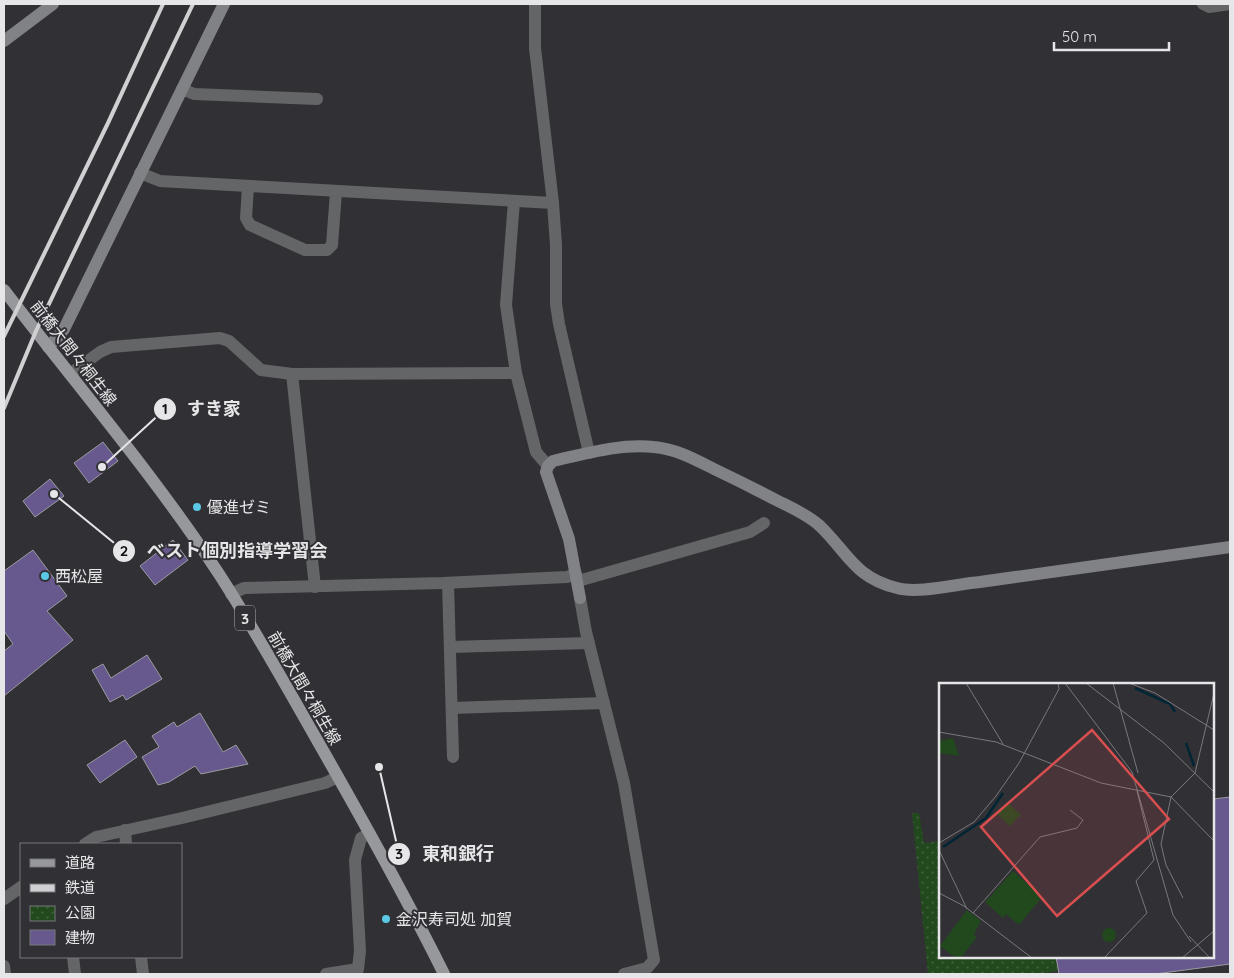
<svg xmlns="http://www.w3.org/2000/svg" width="1234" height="978" font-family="Quicksand,'Noto Sans JP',sans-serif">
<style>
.park{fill:url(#park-dots)}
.building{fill:#67598d;stroke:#9c9ba0}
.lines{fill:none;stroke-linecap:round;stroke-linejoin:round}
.street{stroke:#646567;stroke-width:12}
.secondary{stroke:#818285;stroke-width:12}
.primary{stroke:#96989c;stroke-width:12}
.rail{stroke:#d0d0d3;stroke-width:4}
.poi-dot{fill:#5bc8e6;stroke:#313135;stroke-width:2}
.labels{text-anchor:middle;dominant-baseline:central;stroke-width:4;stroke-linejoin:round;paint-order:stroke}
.shield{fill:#313135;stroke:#b0b0b3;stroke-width:1}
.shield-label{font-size:15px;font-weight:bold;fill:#e6e6e9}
.street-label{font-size:16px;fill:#e6e6e9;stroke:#313135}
.poi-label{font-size:16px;fill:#e6e6e9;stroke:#313135;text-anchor:start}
.inset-river{fill:none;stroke:#012535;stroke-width:2.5}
.inset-road{fill:none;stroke:#79797d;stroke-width:1}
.view{fill:#d94e4f;fill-opacity:0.15;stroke:#d94e4f;stroke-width:2.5}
.inset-edge{fill:none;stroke:#e6e6e9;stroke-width:2.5}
.leader{fill:none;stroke:#e6e6e9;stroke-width:2}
.callout-dot{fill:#e6e6e9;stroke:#313135;stroke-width:2}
.mark-label{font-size:15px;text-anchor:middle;font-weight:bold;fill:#111}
.callout-label{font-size:18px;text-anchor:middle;font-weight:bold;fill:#e6e6e9;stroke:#313135;stroke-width:4;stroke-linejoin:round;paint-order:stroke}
</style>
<defs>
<pattern id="park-dots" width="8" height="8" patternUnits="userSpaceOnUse" patternTransform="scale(1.25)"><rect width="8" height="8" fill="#22481d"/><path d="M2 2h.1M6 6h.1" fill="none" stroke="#42623e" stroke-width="1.8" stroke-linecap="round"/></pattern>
</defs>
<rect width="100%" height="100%" fill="#313135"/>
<path class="park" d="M 912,813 L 919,813 L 924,843 L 940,841 L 940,957 L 1056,957 L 1058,971 L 1036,974 L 928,974 Z"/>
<g class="building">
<path d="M 103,442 L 118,461 L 89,483 L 74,463 Z"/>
<path d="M 50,479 L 64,496 L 35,517 L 23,501 Z"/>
<path d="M 173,540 L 188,560 L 155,585 L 140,566 Z"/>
<path d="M 33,550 L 67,596 L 47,611 L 73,640 L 4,696 L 4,651 L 13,644 L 4,631 L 4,571 Z"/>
<path d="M 147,655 L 162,679 L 126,700 L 123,695 L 110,702 L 92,670 L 103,664 L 111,678 Z"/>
<path d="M 200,713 L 223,752 L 236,745 L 248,764 L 201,774 L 195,766 L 169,782 L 158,785 L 142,757 L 159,747 L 152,736 L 174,722 L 177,727 Z"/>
<path d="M 125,740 L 137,757 L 100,783 L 87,765 Z"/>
<path d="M 1230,797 L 1230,964 L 1155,974 L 1059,974 L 1056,957 L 1213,957 L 1213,799 Z"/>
</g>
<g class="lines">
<g class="street">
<path d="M 535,4 L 535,48 L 553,203 L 556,245 L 556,304 L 559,324 L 589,453"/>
<path d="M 1203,4 L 1209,7 L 1230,4"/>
<path d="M 182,89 L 194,94 L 317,99"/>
<path d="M 140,173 L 160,181 L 553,203"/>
<path d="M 248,186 L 246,218 L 250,225 L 305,250 L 327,250 L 332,245 L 336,192"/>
<path d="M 514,201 L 506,305 L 516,373 L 536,452 L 548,466"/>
<path d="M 70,374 L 100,352 L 111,347 L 220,338 L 229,341 L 261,370 L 292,374 L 516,373"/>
<path d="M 292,374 L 315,587"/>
<path d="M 578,581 L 750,532 L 764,523"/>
<path d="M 448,583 L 453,757"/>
<path d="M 231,594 L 244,588 L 443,583 L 567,577 L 576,574"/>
<path d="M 580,598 L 586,632 L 624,783 L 654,960 L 647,968 L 624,974"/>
<path d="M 450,647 L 589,643"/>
<path d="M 452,708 L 604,703"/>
<path d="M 125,830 L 126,844"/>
<path d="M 85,844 L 96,837 L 182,818 L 325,783 L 338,777"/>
<path d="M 4,899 L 21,887"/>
<path d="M 73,957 L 75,974"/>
<path d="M 141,957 L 143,974"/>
<path d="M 4,966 L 5,974"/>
<path d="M 326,974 L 358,969 L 360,951 L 355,860 L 361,838 L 369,833"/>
</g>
<g class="secondary">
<path d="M 4,41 L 53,4"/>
<path d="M 48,347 L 57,338 L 64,329 L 224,4"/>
<path d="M 580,598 L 569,539 L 546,472 L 548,466 L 553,461 C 584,454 622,443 654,447 C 676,449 694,459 714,469 C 735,479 757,490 778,501 C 792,508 808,515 820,526 C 848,553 855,578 897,588 C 918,594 957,584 980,582 C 1063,571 1147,558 1230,547"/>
</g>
<path class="primary" d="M 4,290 C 76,384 154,475 219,574 C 254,628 285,684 317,740 C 361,817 405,895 444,974"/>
<g class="rail">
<path d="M 4,336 L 108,123 L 163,4"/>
<path d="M 4,408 L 36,331 L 193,4"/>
</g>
</g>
<g class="poi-dot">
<circle cx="197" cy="507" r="5"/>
<circle cx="45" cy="576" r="5"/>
<circle cx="386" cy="919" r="5"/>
</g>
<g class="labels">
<rect class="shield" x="235" y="605.5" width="20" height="25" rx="4"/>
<g class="shield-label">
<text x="245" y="618">3</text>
</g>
<g class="street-label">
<text transform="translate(74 353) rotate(52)">前橋大間々桐生線</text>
<text transform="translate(305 688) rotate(60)">前橋大間々桐生線</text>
</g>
<g class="poi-label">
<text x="207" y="507">優進ゼミ</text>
<text x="55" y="576">西松屋</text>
<text x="396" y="919">金沢寿司処 加賀</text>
</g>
</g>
<g transform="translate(939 683)">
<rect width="275" height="275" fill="#313135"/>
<path d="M 74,188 L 103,214 L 80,242 L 67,231 L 64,235 L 46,219 ZM 28,227 L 42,238 L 35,251 L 38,254 L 22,275 L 17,275 L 1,263 Z" fill="#22481d"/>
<path d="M163 252a7 7 0 1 1 14 0a7 7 0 1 1-14 0Z" fill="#22481d"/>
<path d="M 14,55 L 20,73 L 0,70 L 0,58 ZM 68,119 L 84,134 L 80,133 L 71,143 L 58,131 Z" fill="#22481d"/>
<path class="inset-river" d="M 196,5 L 231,21 L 236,29M 247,60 L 255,83M 4,164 L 47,135 L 64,110"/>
<path class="inset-road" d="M 27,0 L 64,61M 126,0 L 193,89 L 234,232 L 252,259M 147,0 L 225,60 L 275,109M 174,0 L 199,90M 190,0 L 216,10 L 275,47M 0,49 L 57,59 L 162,100 L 232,114 L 256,90 L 275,10M 232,114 L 275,158M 232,114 L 222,161 L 227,182 L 244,215M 0,160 L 35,139 L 57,113 L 80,80 L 120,6 L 119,0M 0,167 L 28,226M 0,210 L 25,223 L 93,275M 34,230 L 101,154 L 138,145 L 144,137 L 131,127M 250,253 L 271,275M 165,275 L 208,230 L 197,198 L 215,177 L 198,108M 243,275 L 275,248"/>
<path class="view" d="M 153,47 L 230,136 L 118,233 L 42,144 Z"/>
<rect width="275" height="275" class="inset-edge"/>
</g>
<path class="leader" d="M102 467L165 409M54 494L124 551M379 767L399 854"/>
<g class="callout-dot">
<circle cx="102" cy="467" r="5"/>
<circle cx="54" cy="494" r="5"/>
<circle cx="379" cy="767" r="5"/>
<circle cx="165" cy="409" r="12"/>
<circle cx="124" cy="551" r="12"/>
<circle cx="399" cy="854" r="12"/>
</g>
<g class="mark-label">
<text x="165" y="414">1</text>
<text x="124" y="556">2</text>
<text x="399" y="859">3</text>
</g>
<g class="callout-label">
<text x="214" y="415">すき家</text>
<text x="237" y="557">ベスト個別指導学習会</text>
<text x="458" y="860">東和銀行</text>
</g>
<rect width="1234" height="978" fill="none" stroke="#e6e6e9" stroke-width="10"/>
<rect x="20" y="843" width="162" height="115" fill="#313135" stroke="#79797d"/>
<rect x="30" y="859" width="25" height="8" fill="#96989c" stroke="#79797d"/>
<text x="65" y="868" font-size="15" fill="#e6e6e9">道路</text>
<rect x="30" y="884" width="25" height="8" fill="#d0d0d3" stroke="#79797d"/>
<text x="65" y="893" font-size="15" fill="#e6e6e9">鉄道</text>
<rect x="30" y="906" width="25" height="15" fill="url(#park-dots)" stroke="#79797d"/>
<text x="65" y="918" font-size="15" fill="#e6e6e9">公園</text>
<rect x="30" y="930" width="25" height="15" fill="#67598d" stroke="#79797d"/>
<text x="65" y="943" font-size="15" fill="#e6e6e9">建物</text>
<path d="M1054 42v8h115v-8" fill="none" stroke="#e6e6e9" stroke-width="2.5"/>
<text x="1062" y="42" font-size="15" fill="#e6e6e9" stroke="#313135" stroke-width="4" paint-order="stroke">50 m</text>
</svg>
